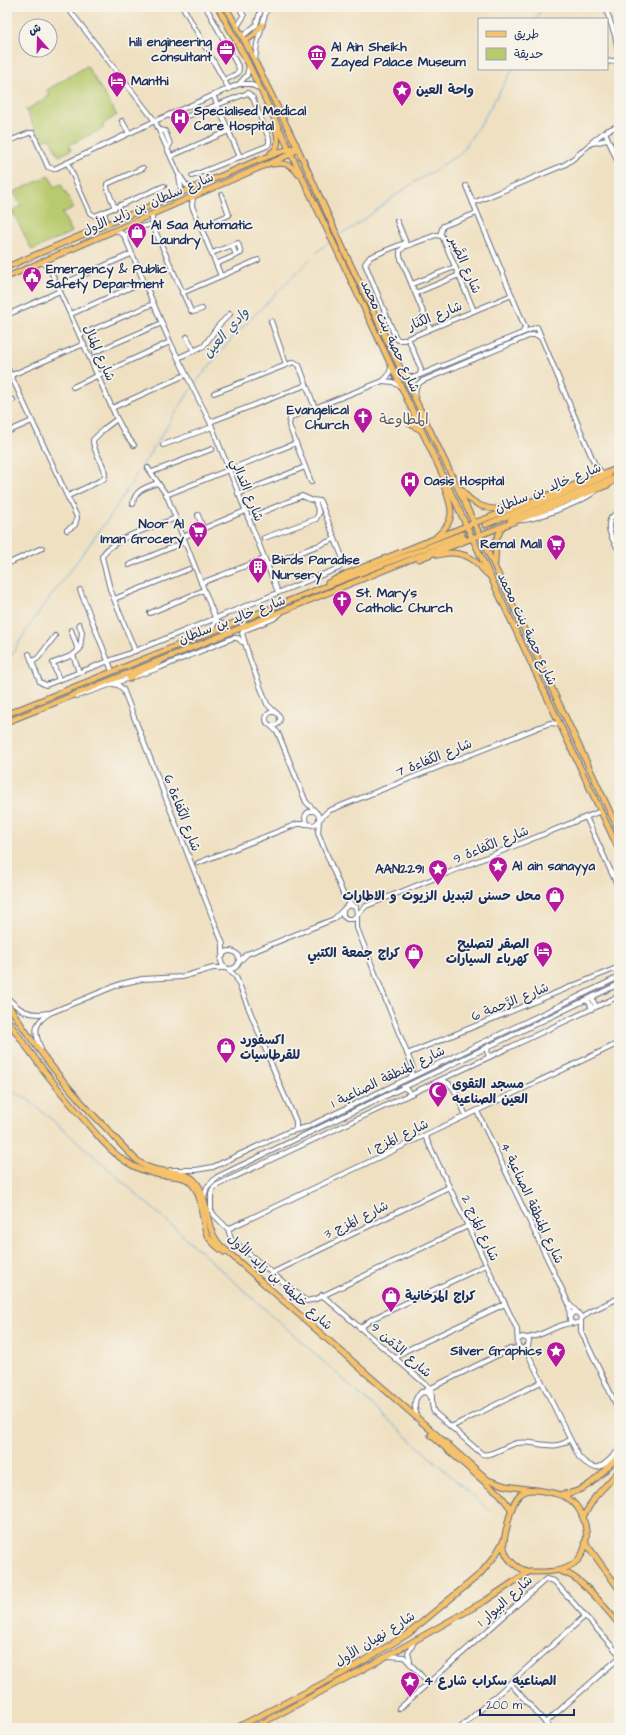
<svg xmlns="http://www.w3.org/2000/svg" width="626" height="1735" font-family="'Architects Daughter','Playpen Sans Arabic',sans-serif">
<style>
.green{fill:#b8ca6d;stroke:#6a7c66}
.lines{fill:none;stroke-linecap:round;stroke-linejoin:round}
.stream{stroke:#60a9d7;stroke-width:1}
.major-tunnel{stroke:#c5bdad;stroke-width:5;stroke-dasharray:5 2.5;stroke-linecap:butt}
.minor-casing{stroke:#656d81;stroke-width:6}
.major-casing{stroke:#656d81;stroke-width:7}
.minor{stroke:#fff;stroke-width:4}
.major{stroke:#f5c16b;stroke-width:5}
.labels{text-anchor:middle;dominant-baseline:central;stroke-width:3.5;stroke-linejoin:round;paint-order:stroke}
.poi-label{font-size:13px;font-weight:bold;fill:#1b2f5e;stroke:#f7f3e8;text-anchor:start}
.street-label{font-size:13px;fill:#1b2f5e;stroke:#f7f3e8}
.water-label{font-size:14px;font-style:italic;fill:#305482;stroke:#f7f3e8}
.quarter-label{font-size:15px;fill:#635d63;stroke:#f7f3e8}
</style>
<rect width="100%" height="100%" fill="#f7f3e8"/>
<filter id="ink" filterUnits="userSpaceOnUse"><feTurbulence type="fractalNoise" baseFrequency=".025" numOctaves="2"/><feDisplacementMap in="SourceGraphic" scale="8" xChannelSelector="R" yChannelSelector="G"/><feConvolveMatrix kernelMatrix="1 2 1 2 8 2 1 2 1" color-interpolation-filters="sRGB"/></filter>
<filter id="wash" filterUnits="userSpaceOnUse"><feTurbulence type="fractalNoise" baseFrequency=".012" numOctaves="4" result="noise"/><feDisplacementMap in="SourceGraphic" scale="16" xChannelSelector="R" yChannelSelector="G"/><feGaussianBlur stdDeviation="0.9" result="paint"/><feColorMatrix in="noise" values="0 0 0 0 0 0 0 0 0 0 0 0 0 0 0 0 0 1.4 0 .05"/><feComposite in="paint" operator="in"/></filter>
<g filter="url(#wash)">
<rect width="100%" height="100%" fill="#efe0c1"/>
<g class="green">
<path d="M 87,66 L 117,115 L 102,125 L 104,128 L 69,145 L 71,150 L 59,156 L 50,138 L 41,142 L 26,110 L 50,96 L 47,90 Z"/>
<path d="M 49,176 L 55,187 L 61,184 L 74,208 L 62,213 L 72,232 L 32,250 L 12,211 L 21,206 L 14,192 Z"/>
</g>
<g class="lines">
<g class="stream">
<path d="M 536,19 L 541,10 L 548,7"/>
<path d="M 340,234 L 351,229 L 407,187 L 460,154 L 483,120 L 513,69"/>
<path d="M 194,385 L 232,338 L 316,253 L 330,241"/>
<path d="M 7,663 L 29,626 L 109,518 L 191,389"/>
<path d="M 7,1088 L 30,1101 L 93,1155 L 490,1511"/>
</g>
</g>
</g>
<g filter="url(#ink)">
<g class="lines">
<g class="major-tunnel">
<path d="M 462,534 L 485,525"/>
<path d="M 464,538 L 486,529"/>
</g>
<g class="minor-casing">
<g id="minor">
<path d="M 67,7 L 155,121 L 178,173 L 186,185 L 192,188"/>
<path d="M 183,7 L 229,89"/>
<path d="M 206,7 L 239,68 L 238,73 L 225,80"/>
<path d="M 607,12 L 615,35 L 619,57"/>
<path d="M 237,27 L 244,16 L 239,7"/>
<path d="M 243,36 L 256,25 L 262,7"/>
<path d="M 255,61 L 257,44 L 267,7"/>
<path d="M 607,62 L 619,60"/>
<path d="M 239,84 L 247,75 L 249,66"/>
<path d="M 213,95 L 240,157"/>
<path d="M 169,115 L 174,119 L 180,119 L 248,93 L 253,98 L 269,139 L 269,144 L 267,146 L 192,176"/>
<path d="M 122,121 L 129,133"/>
<path d="M 155,121 L 239,84 L 250,84 L 260,89"/>
<path d="M 160,130 L 165,131 L 170,144 L 168,148"/>
<path d="M 605,132 L 619,165"/>
<path d="M 7,142 L 29,133 L 33,133 L 48,167 L 54,169 L 155,121"/>
<path d="M 593,143 L 607,140"/>
<path d="M 171,156 L 229,131"/>
<path d="M 68,164 L 90,213 L 95,216 L 164,186"/>
<path d="M 179,177 L 181,187 L 180,193"/>
<path d="M 466,186 L 525,327 L 523,332"/>
<path d="M 193,197 L 192,206 L 221,276"/>
<path d="M 473,203 L 564,165 C 584,154 596,132 619,126"/>
<path d="M 115,208 L 107,188 L 107,184 L 143,168"/>
<path d="M 152,214 L 152,224 L 191,311 L 193,312 L 202,309"/>
<path d="M 397,221 L 406,243"/>
<path d="M 103,226 L 106,219 L 104,213"/>
<path d="M 201,227 L 229,215 L 222,195"/>
<path d="M 116,230 L 124,235 L 170,342 L 210,422 L 278,592"/>
<path d="M 440,235 L 443,226 L 477,213"/>
<path d="M 125,237 C 129,231 144,224 153,225"/>
<path d="M 232,245 L 236,255"/>
<path d="M 410,245 L 402,244 L 370,257 L 365,264 L 395,336 L 398,340 L 404,340 L 512,295"/>
<path d="M 212,253 L 238,243 L 241,253 L 216,264"/>
<path d="M 41,262 L 49,267 L 117,419 L 125,434 L 134,445"/>
<path d="M 412,284 L 455,267"/>
<path d="M 58,286 L 131,254"/>
<path d="M 182,293 L 258,260"/>
<path d="M 416,293 L 459,275"/>
<path d="M 71,314 L 136,285"/>
<path d="M 7,315 L 60,291"/>
<path d="M 271,321 L 286,364"/>
<path d="M 430,329 L 400,256 L 400,251 L 404,247 L 436,235 L 442,236 L 474,311"/>
<path d="M 80,335 L 153,304"/>
<path d="M 187,337 L 194,351"/>
<path d="M 408,338 L 421,369 L 420,375"/>
<path d="M 95,352 L 162,323"/>
<path d="M 178,358 L 204,346 L 218,326 L 230,314"/>
<path d="M 7,367 L 77,517 L 75,525 L 67,530"/>
<path d="M 403,372 L 410,377 L 415,377 L 537,327 L 595,465 L 603,474"/>
<path d="M 7,377 L 84,344"/>
<path d="M 383,381 L 393,382 L 401,387"/>
<path d="M 73,387 L 170,342"/>
<path d="M 214,393 L 294,362 L 299,365 L 315,408"/>
<path d="M 415,397 L 416,386 L 422,381 L 531,335 L 537,335 L 542,339"/>
<path d="M 7,403 L 13,400"/>
<path d="M 112,408 L 183,376"/>
<path d="M 210,422 L 306,385"/>
<path d="M 7,432 L 32,421"/>
<path d="M 163,445 L 212,427"/>
<path d="M 148,468 L 167,496 L 216,620 L 220,623 L 228,625"/>
<path d="M 152,472 L 212,449"/>
<path d="M 311,482 L 289,425 L 290,419 L 294,416 L 383,381 L 388,376 L 392,366"/>
<path d="M 238,494 L 305,467"/>
<path d="M 166,495 L 296,443"/>
<path d="M 68,496 L 104,479 C 109,467 92,453 93,440 L 105,428 L 117,419"/>
<path d="M 133,504 C 134,490 147,487 158,483"/>
<path d="M 619,512 C 601,520 611,538 619,550"/>
<path d="M 198,515 L 203,528"/>
<path d="M 519,520 C 530,522 587,500 595,491"/>
<path d="M 183,537 L 245,511"/>
<path d="M 264,538 L 316,519 L 319,513 L 315,501"/>
<path d="M 7,564 L 42,548"/>
<path d="M 129,565 L 185,542"/>
<path d="M 267,565 L 335,539"/>
<path d="M 201,583 L 264,559"/>
<path d="M 80,590 L 112,671"/>
<path d="M 114,599 L 189,569"/>
<path d="M 150,613 L 204,590"/>
<path d="M 71,630 L 78,650"/>
<path d="M 210,632 L 216,620"/>
<path d="M 135,651 L 110,589 L 102,557 C 110,538 157,526 176,518"/>
<path d="M 29,654 L 40,682 L 46,685 L 135,651 L 339,568 L 342,564 L 343,559 L 320,501 L 311,500 L 302,496 L 248,518"/>
<path d="M 73,655 L 79,672"/>
<path d="M 32,662 L 38,658 L 55,636"/>
<path d="M 59,680 L 53,663 L 73,655 L 80,649 L 82,632 L 79,624"/>
<path d="M 113,684 L 118,685 L 123,689 L 223,944 L 223,956"/>
<path d="M 77,696 L 159,668 L 233,638 L 238,638 L 242,642"/>
<path d="M 275,712 L 267,704 L 250,660 L 242,633 L 245,630 L 273,619 L 281,613"/>
<circle cx="273" cy="719" r="7"/>
<path d="M 270,725 L 278,733 L 306,802 L 315,811"/>
<circle cx="312" cy="818" r="7"/>
<path d="M 586,817 L 619,889"/>
<path d="M 319,820 L 328,811 L 537,728 L 550,723 L 560,724"/>
<path d="M 319,821 L 318,833 L 344,896 L 352,905"/>
<path d="M 198,863 L 297,824 L 308,824"/>
<path d="M 357,915 L 366,906 L 601,811"/>
<path d="M 357,916 L 357,928 L 413,1068 L 410,1077"/>
<circle cx="230" cy="960" r="9"/>
<path d="M 239,962 L 247,954 L 334,919 L 348,905 L 356,907 L 357,915 L 353,919 L 347,919 L 343,916 L 343,910"/>
<path d="M 228,969 L 236,977 L 282,1090 L 296,1121 L 296,1130"/>
<path d="M 594,996 L 593,1000 L 596,1007"/>
<path d="M 7,997 C 18,1010 30,1017 48,1013"/>
<path d="M 584,1000 L 589,1002 L 592,1009"/>
<path d="M 489,1045 L 487,1051 L 489,1057"/>
<path d="M 41,1049 C 34,1032 33,1023 50,1013 L 120,984 L 142,979 L 182,977 L 213,968 L 225,968"/>
<path d="M 407,1054 L 619,967"/>
<path d="M 441,1081 C 455,1081 461,1105 466,1116"/>
<path d="M 403,1087 L 409,1091 L 411,1094"/>
<path d="M 477,1111 L 569,1304 L 577,1312"/>
<path d="M 425,1136 L 517,1329 L 518,1346 L 522,1349 L 528,1346 L 529,1341 L 526,1338 L 522,1337 L 518,1340"/>
<path d="M 170,1170 L 196,1170 L 213,1167 L 288,1132 L 307,1127 L 619,977"/>
<path d="M 204,1197 L 207,1187 L 217,1177 L 619,984"/>
<path d="M 468,1226 L 316,1299 L 306,1301 L 231,1239 L 228,1229 L 214,1215 L 211,1210 L 211,1194 L 212,1190 L 217,1185 L 619,996"/>
<path d="M 228,1229 L 619,1043"/>
<path d="M 272,1273 L 449,1187"/>
<path d="M 322,1295 L 430,1388 C 434,1396 430,1404 434,1412 L 482,1454 C 492,1457 506,1445 517,1443 C 535,1440 554,1452 569,1440"/>
<path d="M 569,1305 L 570,1321 L 574,1324 L 580,1322 L 581,1317 L 578,1313 L 574,1312 L 570,1316"/>
<path d="M 581,1319 L 589,1312 L 619,1298"/>
<path d="M 581,1320 L 581,1331 L 619,1411"/>
<path d="M 360,1328 L 372,1319 L 486,1265"/>
<path d="M 526,1338 C 543,1337 555,1324 572,1323"/>
<path d="M 528,1346 L 529,1356 L 579,1457 C 598,1476 603,1466 619,1450"/>
<path d="M 395,1359 L 405,1351 L 505,1304"/>
<path d="M 421,1392 L 428,1393 L 432,1399"/>
<path d="M 417,1418 C 415,1409 412,1399 421,1393 L 510,1349 L 520,1348"/>
<path d="M 451,1427 L 541,1382"/>
<path d="M 388,1656 L 404,1657 L 428,1683"/>
<path d="M 410,1661 L 408,1653 L 414,1642"/>
<path d="M 510,1683 L 550,1728"/>
<path d="M 399,1709 L 546,1579 L 554,1581 L 619,1654"/>
<path d="M 545,1723 L 619,1658"/>
<path d="M 7,1725 L 9,1728"/>
<path d="M 460,1728 L 585,1616"/>
</g>
</g>
<g class="major-casing">
<g id="major">
<path d="M 218,7 L 248,63 L 342,261 L 619,850"/>
<path d="M 226,7 L 247,45 L 298,149 L 348,259 L 452,476 L 619,831"/>
<path d="M 245,41 L 254,35 L 262,25"/>
<path d="M 271,153 C 281,148 278,134 274,125"/>
<path d="M 273,164 C 284,162 292,164 298,174"/>
<path d="M 7,267 L 256,161 L 291,148"/>
<path d="M 7,277 L 291,154 L 295,150 L 296,144"/>
<path d="M 410,424 L 421,430"/>
<path d="M 461,489 C 471,504 489,513 507,507"/>
<path d="M 510,520 L 615,478"/>
<path d="M 485,525 L 609,475"/>
<path d="M 437,536 C 457,520 452,507 444,486"/>
<path d="M 438,555 C 452,551 468,553 479,565 C 482,569 485,573 490,576"/>
<path d="M 419,559 L 608,485 L 616,478"/>
<path d="M 495,563 L 496,540 L 502,527"/>
<path d="M 328,583 L 346,574 L 461,528 L 619,468"/>
<path d="M 129,679 C 136,670 152,668 161,661"/>
<path d="M 7,714 L 306,594 L 462,534"/>
<path d="M 7,722 L 464,538"/>
<path d="M 7,1003 C 36,1049 69,1091 107,1129 C 117,1140 127,1152 139,1162 C 157,1176 183,1167 195,1181 C 211,1199 202,1227 222,1247 L 488,1480 L 506,1486 L 534,1490"/>
<path d="M 7,1019 C 30,1053 54,1085 81,1116 C 94,1131 108,1150 125,1161 C 134,1167 146,1172 156,1174 C 167,1177 183,1174 191,1183 C 204,1196 200,1219 207,1235 C 211,1242 217,1247 224,1252"/>
<path d="M 431,1435 L 488,1485 L 499,1493 L 511,1509"/>
<path d="M 537,1490 C 548,1492 560,1493 569,1499 C 589,1513 594,1551 572,1565 C 562,1572 545,1572 533,1572 C 518,1571 503,1558 504,1543 C 504,1536 507,1529 508,1522 C 512,1506 516,1488 537,1490 Z"/>
<path d="M 562,1494 C 587,1494 602,1472 619,1456"/>
<path d="M 583,1517 L 595,1497 L 619,1471"/>
<path d="M 585,1542 L 619,1589"/>
<path d="M 560,1571 C 582,1576 604,1607 619,1624"/>
<path d="M 236,1728 L 343,1673 L 408,1634 L 480,1574 L 495,1556 L 504,1540"/>
<path d="M 253,1728 L 380,1660 L 485,1601 L 530,1571"/>
</g>
</g>
<use href="#minor" class="minor"/>
<use href="#major" class="major"/>
</g>
</g>
<defs>
<g id="office-pin" transform="scale(1)"><path d="M0 17L-7.5 6A9.5 9.5 0 1 1 7.5 6Z" fill="#b5179e" stroke="#f7f3e8"/><path d="M-6-3h4V-5.5h4V-3h4V5H-6ZM-1-4.5V-3h2v-1.5ZM-6 0V1H6V0Z" fill="#fff"/></g>
<g id="museum-pin" transform="scale(1)"><path d="M0 17L-7.5 6A9.5 9.5 0 1 1 7.5 6Z" fill="#b5179e" stroke="#f7f3e8"/><path d="M0-6L6-3V-2H-6V-3ZM-5-1h2V3h-2ZM-1-1h2V3h-2ZM3-1h2V3H3ZM-6 4H6V6H-6Z" fill="#fff"/></g>
<g id="hotel-pin" transform="scale(1)"><path d="M0 17L-7.5 6A9.5 9.5 0 1 1 7.5 6Z" fill="#b5179e" stroke="#f7f3e8"/><path d="M-6-4.5h1.5V1H6V5H4.5V3h-9V5H-6ZM-4 0a1.8 1.8 0 1 1 3.6 0ZM.5 0V-2.5h3Q6-2.5 6 0Z" fill="#fff"/></g>
<g id="sight-pin" transform="scale(1)"><path d="M0 17L-7.5 6A9.5 9.5 0 1 1 7.5 6Z" fill="#b5179e" stroke="#f7f3e8"/><path d="M0-6L1.8-2.2L6-1.7L2.9 1.2L3.7 5.4L0 3.3L-3.7 5.4L-2.9 1.2L-6-1.7L-1.8-2.2Z" fill="#fff"/></g>
<g id="hospital-pin" transform="scale(1)"><path d="M0 17L-7.5 6A9.5 9.5 0 1 1 7.5 6Z" fill="#b5179e" stroke="#f7f3e8"/><path d="M-5-5h3v3.5h4V-5h3V5h-3V1.5h-4V5h-3Z" fill="#fff"/></g>
<g id="shop-pin" transform="scale(1)"><path d="M0 17L-7.5 6A9.5 9.5 0 1 1 7.5 6Z" fill="#b5179e" stroke="#f7f3e8"/><path d="M-5-2.5h2.3a2.7 3.5 0 0 1 5.4 0H5L5.5 6h-11ZM-1.5-2.5h3a1.5 2.3 0 0 0-3 0Z" fill="#fff"/></g>
<g id="civic-pin" transform="scale(1)"><path d="M0 17L-7.5 6A9.5 9.5 0 1 1 7.5 6Z" fill="#b5179e" stroke="#f7f3e8"/><path d="M-.6-6.5H3V-4.5H.6V-3L4-1V1h2V6H-6V1h2V-1L-.6-3ZM-1.2 2.5V6h2.4V2.5Z" fill="#fff"/></g>
<g id="church-pin" transform="scale(1)"><path d="M0 17L-7.5 6A9.5 9.5 0 1 1 7.5 6Z" fill="#b5179e" stroke="#f7f3e8"/><path d="M-1.2-6h2.4v3.5h3.3v2.4h-3.3V6h-2.4V-.1h-3.3v-2.4h3.3Z" fill="#fff"/></g>
<g id="supermarket-pin" transform="scale(1)"><path d="M0 17L-7.5 6A9.5 9.5 0 1 1 7.5 6Z" fill="#b5179e" stroke="#f7f3e8"/><path d="M-6-5.5h2.5l.6 2H6L4.5 2H-2.5L-4.4-4H-6ZM-1.5 3.2a1.3 1.3 0 1 0 .1 0ZM3 3.2a1.3 1.3 0 1 0 .1 0Z" fill="#fff"/></g>
<g id="building-pin" transform="scale(1)"><path d="M0 17L-7.5 6A9.5 9.5 0 1 1 7.5 6Z" fill="#b5179e" stroke="#f7f3e8"/><path d="M-4-6H4V6H1V3H-1V6H-4ZM-2.5-4.3h1.7v1.8h-1.7ZM.8-4.3h1.7v1.8H.8ZM-2.5-1h1.7V.8h-1.7ZM.8-1h1.7V.8H.8Z" fill="#fff"/></g>
<g id="mosque-pin" transform="scale(1)"><path d="M0 17L-7.5 6A9.5 9.5 0 1 1 7.5 6Z" fill="#b5179e" stroke="#f7f3e8"/><path d="M3.5-4.9A6 6 0 1 0 3.5 4.9A5 5 0 1 1 3.5-4.9Z" fill="#fff"/></g>
</defs>
<g fill-rule="evenodd">
<use href="#office-pin" x="226" y="49"/>
<use href="#museum-pin" x="317" y="54"/>
<use href="#hotel-pin" x="117" y="81"/>
<use href="#sight-pin" x="402" y="90"/>
<use href="#hospital-pin" x="180" y="118"/>
<use href="#shop-pin" x="137" y="232"/>
<use href="#civic-pin" x="32" y="276"/>
<use href="#church-pin" x="363" y="417"/>
<use href="#hospital-pin" x="410" y="481"/>
<use href="#supermarket-pin" x="198" y="531"/>
<use href="#supermarket-pin" x="556" y="544"/>
<use href="#building-pin" x="258" y="567"/>
<use href="#church-pin" x="342" y="600"/>
<use href="#sight-pin" x="498" y="866"/>
<use href="#sight-pin" x="438" y="869"/>
<use href="#shop-pin" x="555" y="896"/>
<use href="#hotel-pin" x="543" y="951"/>
<use href="#shop-pin" x="414" y="953"/>
<use href="#shop-pin" x="226" y="1047"/>
<use href="#mosque-pin" x="438" y="1091"/>
<use href="#shop-pin" x="391" y="1296"/>
<use href="#sight-pin" x="556" y="1351"/>
<use href="#sight-pin" x="410" y="1681"/>
</g>
<g class="labels">
<g class="poi-label">
<text x="212" y="42" text-anchor="end">hili engineering<tspan x="212" dy="15">consultant</tspan></text>
<text x="331" y="47">Al Ain Sheikh<tspan x="331" dy="15">Zayed Palace Museum</tspan></text>
<text x="131" y="81">Manthi</text>
<text x="416" y="90">واحة العين</text>
<text x="194" y="111">Specialised Medical<tspan x="194" dy="15">Care Hospital</tspan></text>
<text x="151" y="225">Al Saa Automatic<tspan x="151" dy="15">Laundry</tspan></text>
<text x="46" y="269">Emergency &amp; Public<tspan x="46" dy="15">Safety Department</tspan></text>
<text x="349" y="410" text-anchor="end">Evangelical<tspan x="349" dy="15">Church</tspan></text>
<text x="424" y="481">Oasis Hospital</text>
<text x="184" y="524" text-anchor="end">Noor Al<tspan x="184" dy="15">Iman Grocery</tspan></text>
<text x="542" y="544" text-anchor="end">Remal Mall</text>
<text x="272" y="560">Birds Paradise<tspan x="272" dy="15">Nursery</tspan></text>
<text x="356" y="593">St. Mary's<tspan x="356" dy="15">Catholic Church</tspan></text>
<text x="512" y="866">Al ain sanayya</text>
<text x="424" y="869" text-anchor="end">AAN2291</text>
<text x="541" y="896" text-anchor="end">محل حسنى لتبديل الزيوت و الاطارات</text>
<text x="529" y="944" text-anchor="end">الصقر لتصليح<tspan x="529" dy="15">كهرباء السيارات</tspan></text>
<text x="400" y="953" text-anchor="end">كراج جمعة الكتبي</text>
<text x="240" y="1040">اكسفورد<tspan x="240" dy="15">للقرطاسيات</tspan></text>
<text x="452" y="1084">مسجد التقوى<tspan x="452" dy="15">العين الصناعيه</tspan></text>
<text x="405" y="1296">كراج المرخانية</text>
<text x="542" y="1351" text-anchor="end">Silver Graphics</text>
<text x="424" y="1681">الصناعيه سكراب شارع 4</text>
</g>
<g class="street-label">
<text transform="translate(148 204) rotate(-23)">شارع سلطان بن زايد الأول</text>
<text transform="translate(465 265) rotate(66)">شارع الصَّبر</text>
<text transform="translate(435 316) rotate(-22)">شارع الكَنَار</text>
<text transform="translate(390 336) rotate(65)">شارع حصة بنت محمد</text>
<text transform="translate(99 353) rotate(66)">شارع المنال</text>
<text transform="translate(548 488) rotate(-22)">شارع خالِد بن سلطان</text>
<text transform="translate(247 490) rotate(68)">شارع التدالي</text>
<text transform="translate(232 620) rotate(-21)">شارع خالِد بن سلطان</text>
<text transform="translate(527 629) rotate(65)">شارع حصة بنت محمد</text>
<text transform="translate(434 758) rotate(-22)">شارع الكَفاءة 7</text>
<text transform="translate(182 813) rotate(69)">شارع الكَفاءة 6</text>
<text transform="translate(491 845) rotate(-22)">شارع الكَفاءة 9</text>
<text transform="translate(510 1002) rotate(-22)">شارع الرَّحمة 6</text>
<text transform="translate(388 1077) rotate(-26)">شارع المنطقة الصناعية 1</text>
<text transform="translate(398 1137) rotate(-25)">شارع المَزج 1</text>
<text transform="translate(532 1203) rotate(65)">شارع المنطقة الصناعية 4</text>
<text transform="translate(356 1220) rotate(-26)">شارع المَزج 3</text>
<text transform="translate(480 1228) rotate(65)">شارع المَزج 2</text>
<text transform="translate(280 1282) rotate(42)">شارع خليفة بن زايد الأول</text>
<text transform="translate(401 1350) rotate(41)">شارع الدِّمَن 9</text>
<text transform="translate(505 1601) rotate(-42)">شارع البِيوار 1</text>
<text transform="translate(375 1639) rotate(-32)">شارع نهيان الأول</text>
</g>
<g class="water-label">
<text transform="translate(226 333) rotate(-48)">وادي العين</text>
</g>
<g class="quarter-label">
<text x="404" y="419">المطاوعة</text>
</g>
</g>
<rect width="626" height="1735" fill="none" stroke="#f7f3e8" stroke-width="24"/>
<rect x="478" y="18" width="130" height="52" fill="#f7f3e8" stroke="#9fa5b1"/>
<rect x="486" y="31" width="20" height="6" fill="#f5c16b" stroke="#9fa5b1"/>
<text x="514" y="38" font-size="12" fill="#1b2f5e">طريق</text>
<rect x="486" y="48" width="20" height="12" fill="#b8ca6d" stroke="#9fa5b1"/>
<text x="514" y="58" font-size="12" fill="#1b2f5e">حديقة</text>
<g transform="translate(38 38) rotate(340)"><circle r="19" fill="#f7f3e8" stroke="#9fa5b1"/>
<path d="M0-3L7 15L0 10L-7 15Z" fill="#b5179e"/>
<text y="-6" font-size="11" font-weight="bold" text-anchor="middle" fill="#1b2f5e">ش</text>
</g>
<path d="M480 1709v6h94v-6" fill="none" stroke="#1b2f5e" stroke-width="2"/>
<text x="486" y="1709" font-size="12" fill="#1b2f5e" stroke="#f7f3e8" stroke-width="3" paint-order="stroke">200 m</text>
</svg>
